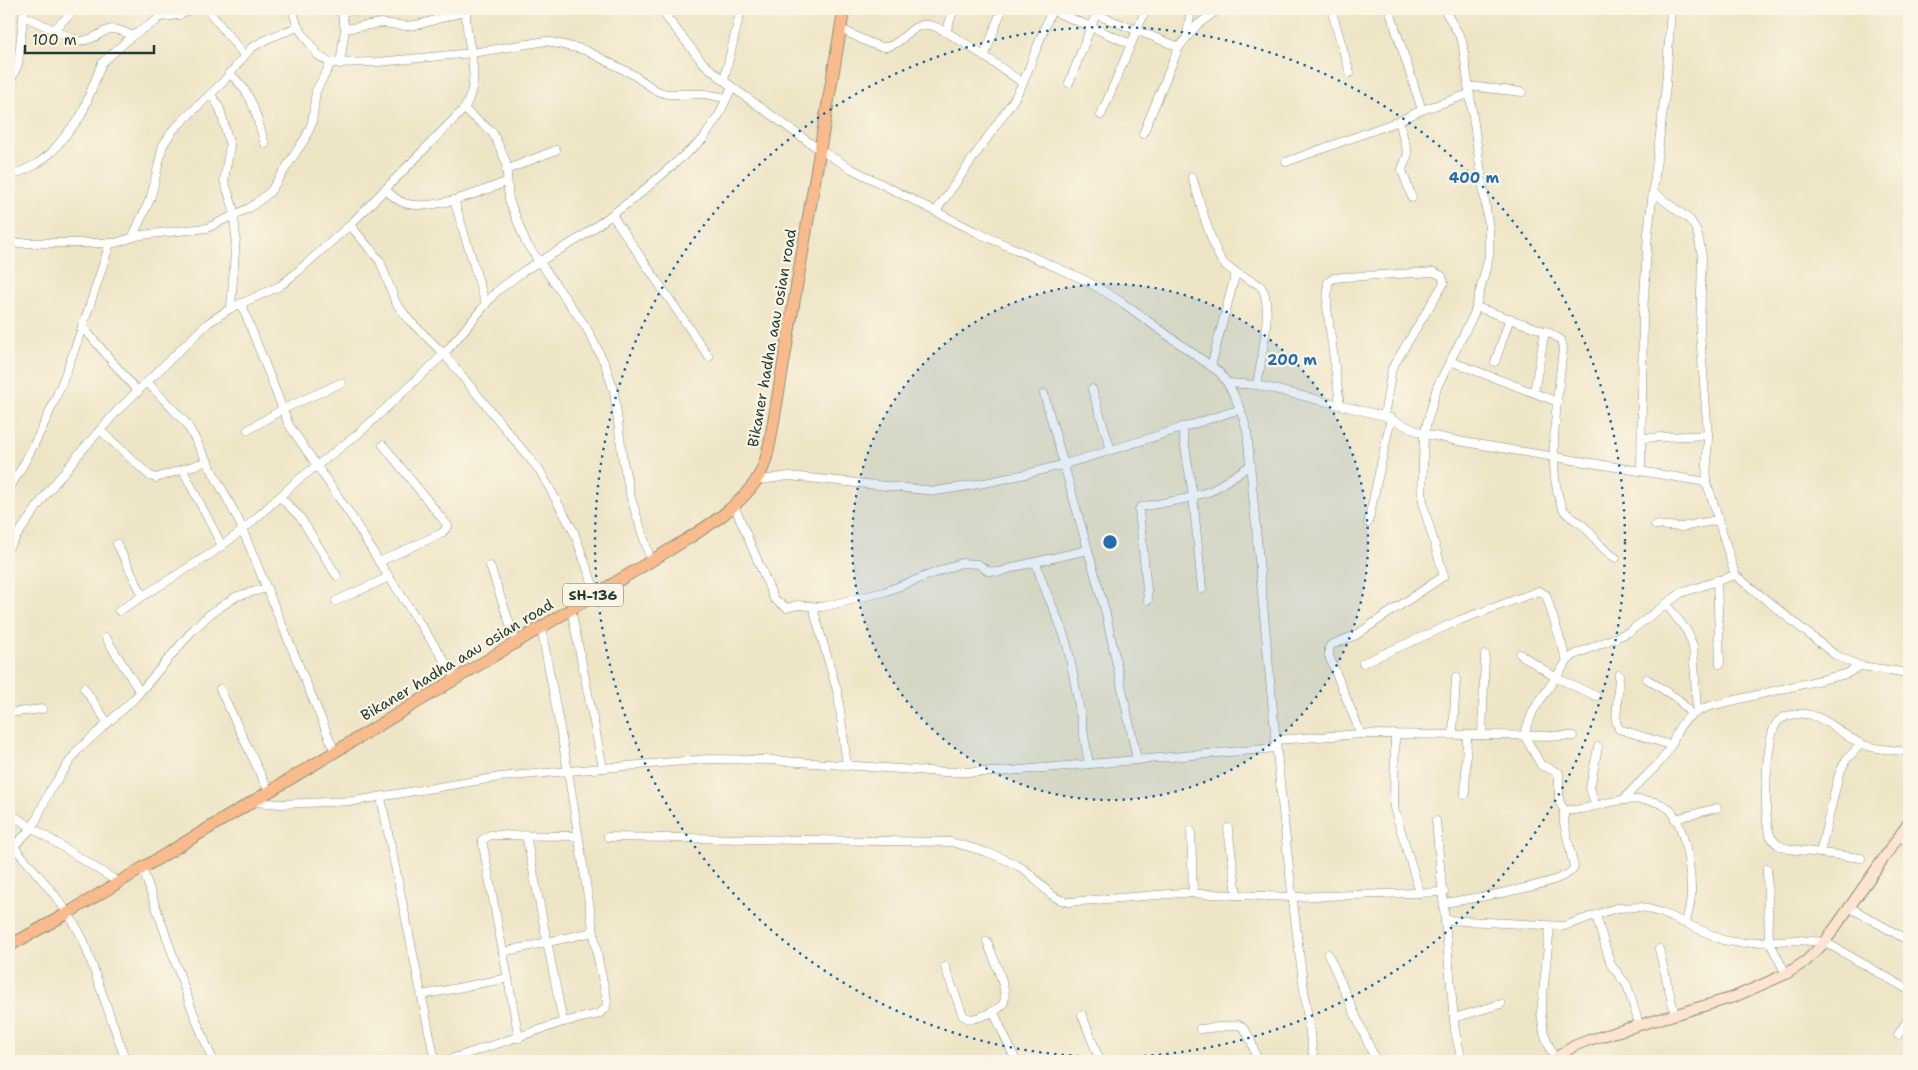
<svg xmlns="http://www.w3.org/2000/svg" width="1918" height="1070" font-family="'Shantell Sans',sans-serif">
<style>
.lines{fill:none;stroke-linecap:round;stroke-linejoin:round}
.street-casing{stroke:#86917d;stroke-width:9}
.secondary-casing{stroke:#86917d;stroke-width:12}
.primary-casing{stroke:#86917d;stroke-width:13}
.street{stroke:#fff;stroke-width:8}
.secondary{stroke:#fde4d1;stroke-width:10}
.primary{stroke:#fabb8c;stroke-width:11}
.ring{fill:none;stroke:#1f6fb2;stroke-width:2.5;stroke-dasharray:2.5 5}
.labels{text-anchor:middle;dominant-baseline:central;stroke-width:4.5;stroke-linejoin:round;paint-order:stroke}
.shield{fill:#fcf5e5;stroke:#617469;stroke-width:1}
.shield-label{font-size:14px;font-weight:bold;fill:#1f3d34}
.street-label{font-size:15px;fill:#1f3d34;stroke:#fcf5e5}
.centre{fill:#1f6fb2;stroke:#fcf5e5;stroke-width:2.5}
.ring-label{font-size:15px;text-anchor:middle;font-weight:bold;fill:#1f6fb2;stroke:#fcf5e5;stroke-width:4.5;stroke-linejoin:round;paint-order:stroke}
</style>
<rect width="100%" height="100%" fill="#fcf5e5"/>
<filter id="ink" filterUnits="userSpaceOnUse"><feTurbulence type="fractalNoise" baseFrequency=".02" numOctaves="2"/><feDisplacementMap in="SourceGraphic" scale="10" xChannelSelector="R" yChannelSelector="G"/><feConvolveMatrix kernelMatrix="1 2 1 2 8 2 1 2 1" color-interpolation-filters="sRGB"/></filter>
<filter id="wash" filterUnits="userSpaceOnUse"><feTurbulence type="fractalNoise" baseFrequency=".0096" numOctaves="4" result="noise"/><feDisplacementMap in="SourceGraphic" scale="20" xChannelSelector="R" yChannelSelector="G"/><feGaussianBlur stdDeviation="1.12" result="paint"/><feColorMatrix in="noise" values="0 0 0 0 0 0 0 0 0 0 0 0 0 0 0 0 0 1.4 0 .05"/><feComposite in="paint" operator="in"/></filter>
<g filter="url(#wash)">
<rect width="100%" height="100%" fill="#eee5c6"/>
</g>
<g filter="url(#ink)">
<g class="lines">
<g class="street-casing">
<g id="street">
<path d="M 207,9 L 244,55"/>
<path d="M 292,9 L 298,27 L 313,48 L 319,56 L 331,63 L 378,62 L 472,53 L 546,41 L 585,50 L 632,74 L 657,91 L 667,94 L 705,94 L 726,98"/>
<path d="M 341,9 L 345,29"/>
<path d="M 660,9 L 703,63 L 732,87 L 820,150 L 852,169 L 976,232 L 1085,280 L 1120,301 L 1219,372 C 1234,390 1241,409 1247,431 C 1267,641 1283,852 1314,1061"/>
<path d="M 1331,9 L 1350,73"/>
<path d="M 1389,9 L 1422,110"/>
<path d="M 1051,10 L 1131,44"/>
<path d="M 341,12 L 357,9"/>
<path d="M 1095,14 L 1179,47"/>
<path d="M 24,16 L 78,41 C 106,40 102,18 132,36"/>
<path d="M 160,17 L 179,15 L 192,9"/>
<path d="M 840,29 C 851,33 875,48 886,47 C 903,45 910,22 929,25 C 946,27 1005,71 1023,83"/>
<path d="M 53,30 L 76,9"/>
<path d="M 946,32 L 954,9"/>
<path d="M 1187,35 L 1191,9"/>
<path d="M 984,57 L 1002,9"/>
<path d="M 340,64 L 345,29 L 381,23 L 407,26 L 421,24 L 466,11"/>
<path d="M 229,73 C 254,94 255,114 265,144"/>
<path d="M 724,80 L 741,9"/>
<path d="M 1069,83 L 1098,9"/>
<path d="M 9,85 L 18,64 L 24,9"/>
<path d="M 1468,86 L 1522,92"/>
<path d="M 211,94 L 220,109 L 230,146 L 224,180 L 233,207 L 236,237 L 231,308"/>
<path d="M 464,109 L 492,132 L 496,139 L 506,162 L 509,200 L 526,243 L 586,327 L 605,364 L 614,391 L 623,461 L 631,498 L 651,561"/>
<path d="M 1101,115 L 1146,9"/>
<path d="M 1143,134 L 1179,47 L 1197,25 L 1219,9"/>
<path d="M 1286,162 L 1399,121"/>
<path d="M 506,170 L 556,150"/>
<path d="M 9,177 L 37,164 L 52,152 L 81,116 L 102,63 L 132,36 L 156,21 L 162,9"/>
<path d="M 1192,177 C 1200,200 1209,240 1221,260 C 1229,272 1247,277 1259,285 C 1276,298 1260,364 1257,385"/>
<path d="M 385,189 C 390,194 396,200 404,203 C 430,212 481,192 506,182"/>
<path d="M 1653,192 L 1690,220 L 1696,229 L 1699,240 L 1702,256 L 1700,334 L 1708,435 L 1706,484"/>
<path d="M 1412,198 L 1403,173 L 1402,169 L 1408,154 L 1399,121 L 1422,110 L 1469,94"/>
<path d="M 454,200 L 485,302"/>
<path d="M 936,211 L 1013,101 L 1023,83 L 1052,9"/>
<path d="M 9,215 L 9,231"/>
<path d="M 612,215 L 709,357"/>
<path d="M 350,225 L 380,261 L 396,303 L 409,320 L 444,354 L 540,471 L 574,532 L 596,593"/>
<path d="M 133,236 L 151,197 L 163,145 L 173,130 L 223,82 L 251,48 L 269,38 L 298,27"/>
<path d="M 9,243 L 115,243 L 141,235 L 207,228 L 251,207 L 270,192 L 306,137 L 312,123 L 316,91 L 331,63"/>
<path d="M 241,303 L 289,425 L 352,517 L 379,562 L 456,678"/>
<path d="M 1476,307 L 1550,333 L 1561,340 L 1563,348 C 1559,392 1545,466 1562,507 C 1566,517 1580,521 1587,529 C 1599,543 1600,547 1616,558"/>
<path d="M 82,326 L 138,392"/>
<path d="M 1450,361 L 1558,402"/>
<path d="M 1495,362 L 1510,318"/>
<path d="M 1211,366 L 1236,272"/>
<path d="M 148,383 L 187,424 L 238,519 L 335,752"/>
<path d="M 1228,383 L 1257,385 L 1384,416 L 1424,434 L 1464,442 L 1700,481 L 1706,484 L 1710,492 L 1735,575 L 1835,655 L 1860,666 L 1909,673"/>
<path d="M 1092,389 L 1111,450"/>
<path d="M 1534,392 L 1545,331"/>
<path d="M 1044,394 L 1106,614 L 1137,759"/>
<path d="M 1340,405 L 1327,307 L 1328,282 L 1334,278 L 1344,277 L 1434,272 L 1442,276 L 1444,283 L 1392,368 L 1384,416"/>
<path d="M 1182,427 L 1193,496 L 1202,589"/>
<path d="M 100,430 L 150,476 L 156,478 L 208,461"/>
<path d="M 248,430 L 281,410 L 341,383"/>
<path d="M 1642,438 L 1708,435"/>
<path d="M 183,470 L 222,546"/>
<path d="M 1641,471 L 1643,314 L 1648,233 L 1666,85 L 1671,9"/>
<path d="M 754,481 L 789,476 L 935,491 C 1040,478 1141,440 1241,409"/>
<path d="M 9,489 C 57,412 82,330 110,243"/>
<path d="M 280,497 L 300,517 L 337,576"/>
<path d="M 734,505 L 774,599 L 787,608 L 797,605 L 822,607 L 884,592 L 961,563 L 978,564 L 988,571 L 1000,572 L 1018,566 L 1088,550"/>
<path d="M 1368,523 L 1391,418"/>
<path d="M 1655,525 L 1682,527 L 1717,520"/>
<path d="M 117,544 L 143,596"/>
<path d="M 9,547 L 47,493 L 84,448 L 119,409 L 208,323 L 231,308 L 280,286 L 296,273 L 350,225 L 464,109 C 485,74 464,44 466,9"/>
<path d="M 379,562 L 442,533 L 448,526 L 383,445"/>
<path d="M 1036,562 C 1043,591 1059,616 1067,645 C 1076,684 1082,725 1089,764"/>
<path d="M 490,566 L 516,642"/>
<path d="M 1717,580 L 1720,664"/>
<path d="M 1148,600 L 1139,510 L 1141,507 L 1184,499 L 1211,491 L 1251,465"/>
<path d="M 336,601 L 389,577"/>
<path d="M 1666,604 L 1687,631 L 1693,646 L 1697,711"/>
<path d="M 813,608 L 838,694 L 847,766"/>
<path d="M 571,609 L 603,768"/>
<path d="M 119,611 L 212,553 L 243,530 L 298,480 L 358,434 L 444,354 L 496,292 L 525,270 L 580,238 L 636,197 L 703,139 L 719,115 L 732,87"/>
<path d="M 106,638 L 140,692"/>
<path d="M 1520,654 L 1555,677 L 1596,696"/>
<path d="M 1363,663 L 1460,620 L 1539,591 L 1546,595 L 1567,661"/>
<path d="M 1619,675 L 1616,722 L 1619,729 L 1670,745"/>
<path d="M 1647,679 L 1678,699 L 1691,714"/>
<path d="M 84,688 L 107,722"/>
<path d="M 220,689 L 269,792"/>
<path d="M 9,713 L 42,709"/>
<path d="M 1361,734 L 1329,656 L 1329,648 L 1331,645 L 1356,635 L 1444,576 L 1424,508 L 1422,494 L 1424,434 L 1437,387 L 1474,314 L 1489,256 L 1489,229 L 1462,40 L 1444,9"/>
<path d="M 1395,734 L 1394,808 L 1420,893"/>
<path d="M 1453,734 L 1456,677"/>
<path d="M 1482,735 L 1485,655"/>
<path d="M 1275,740 L 1361,734 L 1573,736"/>
<path d="M 1465,795 L 1467,735"/>
<path d="M 381,798 L 435,1061"/>
<path d="M 1623,800 C 1634,787 1647,776 1658,764 C 1683,738 1667,722 1710,706 L 1846,674 L 1860,666"/>
<path d="M 253,802 L 281,804 L 354,801 L 500,777 L 708,759 L 770,760 L 943,772 L 997,772 L 1276,748"/>
<path d="M 1595,804 L 1590,788 L 1598,747"/>
<path d="M 9,813 L 118,882"/>
<path d="M 1675,819 L 1717,808"/>
<path d="M 1436,821 L 1455,1031 L 1462,1061"/>
<path d="M 1228,828 L 1237,895"/>
<path d="M 1191,831 L 1193,893"/>
<path d="M 526,835 L 563,1022"/>
<path d="M 1899,836 L 1909,842"/>
<path d="M 608,837 L 951,842 C 977,849 1003,856 1025,870 C 1041,881 1049,900 1069,902 L 1182,893 L 1293,897 L 1444,892"/>
<path d="M 14,847 C 39,876 65,904 83,939 L 126,1061"/>
<path d="M 9,851 L 33,827 L 49,792 L 77,751 L 135,698 L 193,630 L 210,614 L 237,596 L 267,588"/>
<path d="M 1820,853 L 1839,774 L 1846,760 L 1861,744"/>
<path d="M 1861,858 L 1789,849 C 1781,847 1776,845 1771,837 C 1762,822 1766,739 1776,724 C 1779,719 1785,716 1792,715 C 1822,707 1842,739 1867,746 C 1881,750 1896,750 1909,752"/>
<path d="M 142,867 L 191,1007 L 213,1061"/>
<path d="M 1767,869 L 1769,941 L 1786,974"/>
<path d="M 1445,903 C 1465,899 1569,885 1574,867 L 1564,823 L 1564,810"/>
<path d="M 1849,907 L 1909,941"/>
<path d="M 1596,916 L 1611,965 L 1627,985 L 1639,1024"/>
<path d="M 1446,920 L 1564,926 L 1616,908 L 1642,907 L 1662,913 L 1723,940 L 1740,943 L 1797,940 L 1825,942 L 1909,990"/>
<path d="M 1686,923 C 1688,912 1692,901 1691,889 C 1691,870 1684,822 1669,809 C 1657,799 1638,799 1624,800 C 1605,801 1583,812 1564,810 L 1559,801 L 1559,773 L 1541,765 L 1524,735 L 1533,711 L 1567,661 L 1574,655 L 1629,632 L 1681,593 L 1735,575"/>
<path d="M 1550,927 L 1541,1013 L 1544,1033 L 1554,1058"/>
<path d="M 1659,949 L 1675,1015"/>
<path d="M 503,952 L 593,932"/>
<path d="M 1328,954 L 1376,1061"/>
<path d="M 945,967 L 963,1016 C 971,1021 976,1018 985,1015 C 992,1012 1001,1009 1004,1002 C 1009,991 991,953 987,941"/>
<path d="M 422,995 L 508,978"/>
<path d="M 993,1011 L 1016,1061"/>
<path d="M 1082,1015 L 1100,1061"/>
<path d="M 1454,1018 L 1501,1004"/>
<path d="M 1200,1029 L 1239,1025 C 1250,1031 1254,1050 1257,1061"/>
<path d="M 1898,1035 L 1909,1018"/>
<path d="M 519,1038 L 482,840 L 490,835 L 577,836"/>
<path d="M 445,1061 L 563,1022 L 599,1014 L 606,1008 L 607,1000 L 598,959 L 568,771 L 541,627"/>
<path d="M 1902,1061 L 1909,1052"/>
</g>
</g>
<g class="secondary-casing">
<path id="secondary" d="M 1551,1061 L 1574,1046 L 1589,1040 L 1734,997 L 1786,974 L 1806,961 L 1825,942 L 1909,822"/>
</g>
<g class="primary-casing">
<path id="primary" d="M 9,946 L 68,913 L 651,561 C 688,538 748,508 764,465 C 767,457 768,449 770,442 L 844,9"/>
</g>
<use href="#street" class="street"/>
<use href="#secondary" class="secondary"/>
<use href="#primary" class="primary"/>
</g>
</g>
<circle cx="1110" cy="542" r="258" fill="#1f6fb2" fill-opacity=".12"/>
<g class="ring">
<circle cx="1110" cy="542" r="258"/>
<circle cx="1110" cy="542" r="515"/>
</g>
<g class="labels">
<rect class="shield" x="563" y="583.5" width="60" height="23" rx="4"/>
<g class="shield-label">
<text x="593" y="595">SH-136</text>
</g>
<g class="street-label">
<text transform="translate(772 338) rotate(-80)">Bikaner hadha aau osian road</text>
<text transform="translate(457 660) rotate(-31)">Bikaner hadha aau osian road</text>
</g>
</g>
<circle cx="1110" cy="542" r="8" class="centre"/>
<g class="ring-label">
<text x="1474" y="183">400 m</text>
<text x="1292" y="365">200 m</text>
</g>
<rect width="1918" height="1070" fill="none" stroke="#fcf5e5" stroke-width="30"/>
<path d="M25 45v8h129v-8" fill="none" stroke="#1f3d34" stroke-width="2.5"/>
<text x="32" y="45" font-size="15" fill="#1f3d34" stroke="#fcf5e5" stroke-width="4" paint-order="stroke">100 m</text>
</svg>
